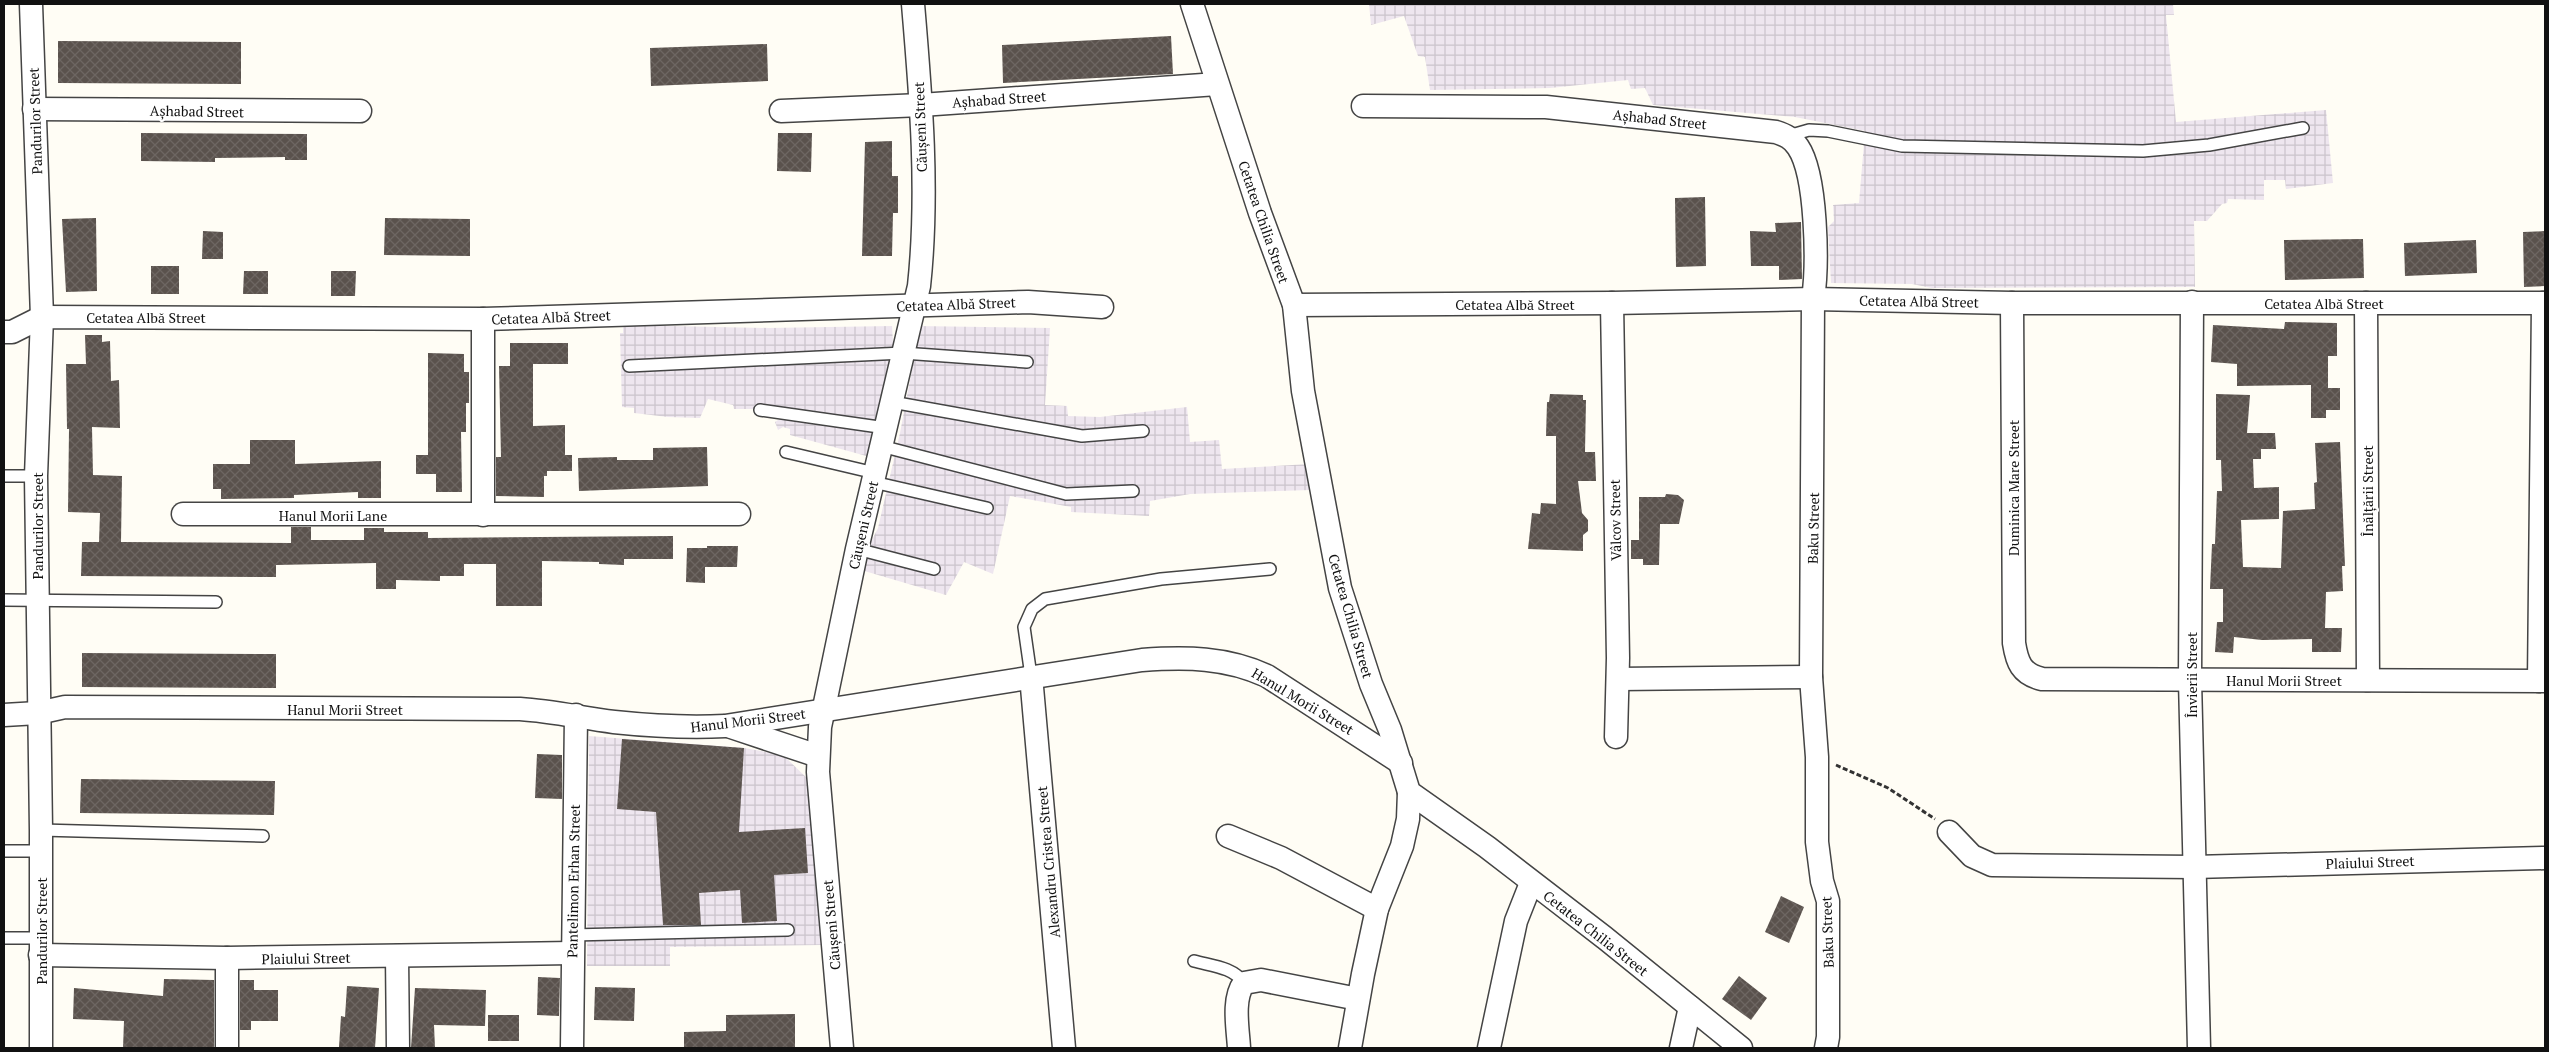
<svg xmlns="http://www.w3.org/2000/svg" width="2549" height="1052" font-family="'PT Serif',serif">
<style>
.industrial{fill:url(#industrial-grid)}
.building{fill:url(#building-cross-hatch)}
.lines{fill:none;stroke-linecap:round;stroke-linejoin:round}
.service-casing{stroke:#444;stroke-width:14}
.minor-casing{stroke:#444;stroke-width:25}
.path{stroke:#333;stroke-width:3;stroke-dasharray:5 2.5;stroke-linecap:butt}
.service{stroke:#fff;stroke-width:11}
.minor{stroke:#fff;stroke-width:22}
.labels{text-anchor:middle;dominant-baseline:central;stroke-width:5;stroke-linejoin:round;paint-order:stroke}
.street-label{font-size:14px;fill:#111;stroke:#fff}
</style>
<defs>
<pattern id="industrial-grid" width="8" height="8" patternUnits="userSpaceOnUse" patternTransform="scale(1.25)"><rect width="8" height="8" fill="#eee6ef"/><path d="M0 4h8M4 0v8" fill="none" stroke="#cbc4cc"/></pattern>
<pattern id="building-cross-hatch" width="8" height="8" patternUnits="userSpaceOnUse" patternTransform="scale(1.25)"><rect width="8" height="8" fill="#5a524d"/><path d="M0 0l8 8M0 8l8-8" fill="none" stroke="#6d6662"/></pattern>
</defs>
<rect width="100%" height="100%" fill="#fffdf5"/>
<g class="industrial">
<path d="M 1369,4 L 2173,4 L 2174,15 L 2166,15 L 2176,122 L 2326,110 L 2333,183 L 2286,189 L 2285,180 L 2264,180 L 2264,200 L 2228,199 L 2227,203 L 2222,204 L 2207,221 L 2194,221 L 2195,287 L 1932,288 L 1912,284 L 1831,283 L 1828,227 L 1834,221 L 1833,205 L 1859,203 L 1865,131 L 1795,117 L 1653,105 L 1645,88 L 1631,89 L 1628,80 L 1550,88 L 1430,90 L 1425,57 L 1418,56 L 1404,16 L 1371,25 Z"/>
<path d="M 623,325 L 769,328 L 892,326 L 893,343 L 889,385 L 870,457 L 790,435 L 790,429 L 783,427 L 778,430 L 775,422 L 786,415 L 753,409 L 734,409 L 733,405 L 708,399 L 700,418 L 668,417 L 634,413 L 634,408 L 622,407 L 620,333 L 623,333 Z"/>
<path d="M 917,326 L 1050,328 L 1045,405 L 1067,406 L 1068,416 L 1100,417 L 1187,407 L 1190,442 L 1219,440 L 1222,469 L 1310,464 L 1311,490 L 1190,494 L 1150,501 L 1149,516 L 1071,512 L 1071,507 L 1010,496 L 993,574 L 964,562 L 946,595 L 861,570 L 866,552 L 878,528 L 900,433 L 914,359 Z"/>
<path d="M 589,736 L 744,748 L 783,755 L 809,780 L 821,945 L 670,947 L 670,966 L 587,966 Z"/>
</g>
<g class="building">
<path d="M 1171,36 L 1173,74 L 1003,83 L 1002,45 Z"/>
<path d="M 58,41 L 241,42 L 241,84 L 58,83 Z"/>
<path d="M 767,44 L 768,81 L 651,86 L 650,48 Z"/>
<path d="M 141,133 L 307,134 L 307,160 L 285,160 L 285,157 L 215,158 L 215,162 L 141,161 Z"/>
<path d="M 778,133 L 812,133 L 811,172 L 777,171 Z"/>
<path d="M 892,141 L 892,176 L 898,176 L 898,213 L 893,213 L 892,256 L 862,256 L 865,142 Z"/>
<path d="M 1705,197 L 1706,266 L 1676,267 L 1675,198 Z"/>
<path d="M 96,218 L 97,291 L 66,292 L 62,219 Z"/>
<path d="M 385,218 L 470,219 L 470,256 L 384,255 Z"/>
<path d="M 1801,222 L 1802,279 L 1779,280 L 1779,266 L 1751,266 L 1750,231 L 1776,232 L 1775,223 Z"/>
<path d="M 203,231 L 223,232 L 223,259 L 202,259 Z"/>
<path d="M 2545,231 L 2545,286 L 2524,287 L 2523,232 Z"/>
<path d="M 2363,239 L 2364,278 L 2285,280 L 2284,240 Z"/>
<path d="M 2476,240 L 2477,273 L 2405,276 L 2404,243 Z"/>
<rect x="151" y="266" width="28" height="28"/>
<path d="M 244,271 L 268,271 L 268,294 L 243,294 Z"/>
<path d="M 331,271 L 356,271 L 355,296 L 331,296 Z"/>
<path d="M 2285,322 L 2337,323 L 2337,356 L 2328,356 L 2328,388 L 2340,388 L 2340,410 L 2326,410 L 2326,418 L 2311,418 L 2311,385 L 2237,386 L 2237,364 L 2211,362 L 2213,325 L 2284,329 Z"/>
<path d="M 85,335 L 102,335 L 102,342 L 110,341 L 111,381 L 119,380 L 120,428 L 92,427 L 93,475 L 122,476 L 121,542 L 291,543 L 291,527 L 311,527 L 311,540 L 364,540 L 364,528 L 384,528 L 384,532 L 428,532 L 428,538 L 673,536 L 673,559 L 624,559 L 624,565 L 599,564 L 599,562 L 542,561 L 542,606 L 496,606 L 496,564 L 464,564 L 464,576 L 440,576 L 440,581 L 396,580 L 396,589 L 376,589 L 376,563 L 276,565 L 276,577 L 81,576 L 82,542 L 99,542 L 100,513 L 68,512 L 69,429 L 67,429 L 66,364 L 86,364 Z"/>
<path d="M 510,343 L 568,343 L 568,364 L 533,364 L 533,426 L 565,425 L 565,455 L 572,455 L 572,471 L 547,471 L 547,476 L 544,476 L 544,497 L 496,496 L 496,457 L 501,457 L 499,366 L 510,366 Z"/>
<path d="M 428,353 L 464,354 L 464,372 L 469,372 L 469,403 L 466,403 L 466,432 L 461,432 L 462,492 L 436,492 L 436,474 L 416,474 L 416,455 L 428,455 Z"/>
<path d="M 1550,394 L 1583,395 L 1583,400 L 1586,400 L 1585,452 L 1595,452 L 1596,481 L 1578,481 L 1582,513 L 1588,520 L 1588,531 L 1583,535 L 1583,551 L 1528,549 L 1532,513 L 1540,514 L 1541,503 L 1556,504 L 1556,436 L 1546,436 L 1547,402 L 1549,402 Z"/>
<path d="M 2216,394 L 2250,395 L 2247,433 L 2275,433 L 2276,449 L 2261,449 L 2261,459 L 2253,459 L 2254,488 L 2279,487 L 2279,519 L 2241,520 L 2243,567 L 2281,568 L 2283,511 L 2315,509 L 2314,483 L 2317,482 L 2315,443 L 2340,442 L 2345,566 L 2342,566 L 2343,591 L 2326,592 L 2325,628 L 2342,628 L 2341,652 L 2312,652 L 2312,639 L 2262,640 L 2234,637 L 2233,653 L 2215,652 L 2217,622 L 2223,622 L 2223,589 L 2210,589 L 2212,544 L 2215,544 L 2217,491 L 2222,491 L 2221,460 L 2216,460 Z"/>
<path d="M 250,440 L 295,440 L 295,464 L 381,461 L 381,498 L 358,498 L 358,492 L 294,495 L 294,498 L 221,499 L 221,489 L 213,489 L 213,464 L 250,464 Z"/>
<path d="M 707,447 L 708,486 L 579,491 L 578,458 L 617,457 L 617,460 L 653,460 L 653,448 Z"/>
<path d="M 1666,494 L 1678,495 L 1684,500 L 1679,524 L 1660,524 L 1659,565 L 1643,565 L 1643,559 L 1631,559 L 1631,540 L 1639,540 L 1639,497 L 1665,497 Z"/>
<path d="M 707,546 L 738,546 L 737,567 L 705,567 L 705,583 L 686,582 L 687,548 L 707,548 Z"/>
<path d="M 82,653 L 276,654 L 276,688 L 82,687 Z"/>
<path d="M 622,739 L 744,748 L 739,832 L 805,828 L 808,873 L 774,875 L 777,921 L 742,923 L 740,890 L 699,893 L 701,925 L 663,925 L 656,812 L 617,809 Z"/>
<path d="M 537,754 L 562,755 L 562,799 L 535,798 Z"/>
<path d="M 81,779 L 275,781 L 274,815 L 80,813 Z"/>
<path d="M 1781,896 L 1804,907 L 1789,943 L 1765,932 Z"/>
<path d="M 1739,976 L 1767,998 L 1751,1020 L 1722,999 Z"/>
<path d="M 538,977 L 560,978 L 559,1016 L 537,1015 Z"/>
<path d="M 164,979 L 214,980 L 214,1048 L 123,1048 L 124,1021 L 73,1019 L 74,988 L 163,996 Z"/>
<path d="M 240,980 L 254,980 L 254,990 L 278,990 L 278,1021 L 251,1021 L 251,1030 L 240,1030 Z"/>
<path d="M 347,986 L 379,988 L 375,1048 L 339,1047 L 341,1016 L 345,1017 Z"/>
<path d="M 595,987 L 635,988 L 634,1021 L 594,1020 Z"/>
<path d="M 415,988 L 486,990 L 485,1026 L 434,1025 L 435,1048 L 411,1048 Z"/>
<path d="M 795,1014 L 795,1048 L 684,1048 L 684,1032 L 726,1031 L 726,1015 Z"/>
<rect x="488" y="1015" width="31" height="26"/>
</g>
<g class="lines">
<g class="service-casing">
<g id="service">
<path d="M 1788,136 L 1809,130 L 1828,131 L 1902,146 L 2143,151 L 2209,145 L 2303,128"/>
<path d="M 629,366 L 903,353 L 1027,362"/>
<path d="M 892,402 L 1082,436 L 1143,431"/>
<path d="M 760,410 L 886,428"/>
<path d="M 881,446 L 1066,494 L 1133,491"/>
<path d="M 786,452 L 875,473"/>
<path d="M 4,476 L 36,476"/>
<path d="M 873,482 L 987,508"/>
<path d="M 857,549 L 934,569"/>
<path d="M 4,600 L 216,602"/>
<path d="M 1031,676 L 1024,627 L 1032,609 L 1045,599 L 1161,579 L 1270,569"/>
<path d="M 41,830 L 263,836"/>
<path d="M 4,851 L 41,851"/>
<path d="M 572,935 L 788,930"/>
<path d="M 4,938 L 40,938"/>
<path d="M 1194,961 C 1212,966 1233,967 1244,983"/>
</g>
</g>
<g class="minor-casing">
<g id="minor">
<path d="M 31,4 L 42,317 L 36,476 L 41,830 L 41,1048"/>
<path d="M 1192,4 L 1260,213 L 1294,305 L 1303,391 L 1340,588 L 1371,684 L 1390,730 L 1409,792 L 1487,847 L 1605,938 L 1741,1048"/>
<path d="M 1363,106 L 1546,107 L 1776,132 C 1785,135 1792,138 1798,147 C 1817,175 1818,265 1813,299 L 1811,677 L 1817,757 L 1817,842 L 1822,881 L 1828,901 L 1828,1037 L 1826,1048"/>
<path d="M 34,109 L 360,111"/>
<path d="M 781,111 L 921,105 L 1217,84"/>
<path d="M 2192,302 L 2190,680 L 2199,1048"/>
<path d="M 1612,303 L 1618,658 L 1616,737"/>
<path d="M 2012,303 L 2014,643 C 2017,662 2021,674 2042,679 L 2545,681"/>
<path d="M 2366,303 L 2368,680"/>
<path d="M 1294,305 L 1612,303 L 1813,299 L 2012,303 L 2545,303"/>
<path d="M 483,319 L 483,515"/>
<path d="M 4,332 L 12,332 L 42,317 L 483,319 L 1028,302 L 1102,307"/>
<path d="M 183,514 L 739,514"/>
<path d="M 1031,676 L 1064,1048"/>
<path d="M 1618,679 L 1811,677"/>
<path d="M 2539,681 L 2543,303"/>
<path d="M 4,715 L 38,713 L 65,707 L 520,709 C 552,711 582,718 614,722 C 652,726 688,728 725,726 L 1142,660 C 1186,657 1226,657 1267,676 L 1401,763"/>
<path d="M 731,727 L 818,756"/>
<path d="M 1949,832 L 1972,856 L 1992,865 L 2194,867 L 2545,858"/>
<path d="M 1228,836 L 1281,858 L 1377,909"/>
<path d="M 40,955 L 227,958 L 572,953"/>
<path d="M 397,956 L 398,1048"/>
<path d="M 227,1048 L 227,958"/>
<path d="M 572,1048 L 576,715"/>
<path d="M 842,1048 L 818,772 L 820,727 L 857,549 L 919,286 C 929,193 921,97 913,4"/>
<path d="M 1239,1048 C 1238,1029 1232,999 1244,983 L 1261,980 L 1358,999"/>
<path d="M 1350,1048 L 1363,974 L 1377,909 L 1402,846 L 1408,819 L 1409,792"/>
<path d="M 1489,1048 L 1516,921 L 1531,883"/>
<path d="M 1681,1048 L 1690,1007"/>
</g>
</g>
<path class="path" d="M 1836,765 L 1888,788 L 1935,819"/>
<use href="#service" class="service"/>
<use href="#minor" class="minor"/>
</g>
<g class="labels">
<g class="street-label">
<text transform="translate(999 99) rotate(-4)">Așhabad Street</text>
<text transform="translate(197 111) rotate(1)">Așhabad Street</text>
<text transform="translate(1660 119) rotate(6)">Așhabad Street</text>
<text transform="translate(35 121) rotate(-92)">Pandurilor Street</text>
<text transform="translate(920 127) rotate(-92)">Căușeni Street</text>
<text transform="translate(1264 222) rotate(71)">Cetatea Chilia Street</text>
<text transform="translate(1919 301) rotate(1)">Cetatea Albă Street</text>
<text x="2324" y="303">Cetatea Albă Street</text>
<text transform="translate(956 304) rotate(-2)">Cetatea Albă Street</text>
<text x="1515" y="304">Cetatea Albă Street</text>
<text x="146" y="317">Cetatea Albă Street</text>
<text transform="translate(551 317) rotate(-2)">Cetatea Albă Street</text>
<text transform="translate(2013 488) rotate(-90)">Duminica Mare Street</text>
<text transform="translate(2367 491) rotate(-90)">Înălțării Street</text>
<text x="333" y="515">Hanul Morii Lane</text>
<text transform="translate(1615 520) rotate(-91)">Vâlcov Street</text>
<text transform="translate(863 525) rotate(-77)">Căușeni Street</text>
<text transform="translate(37 526) rotate(-90)">Pandurilor Street</text>
<text transform="translate(1813 528) rotate(-89)">Baku Street</text>
<text transform="translate(1351 616) rotate(74)">Cetatea Chilia Street</text>
<text transform="translate(2191 675) rotate(-90)">Învierii Street</text>
<text x="2284" y="680">Hanul Morii Street</text>
<text transform="translate(1303 701) rotate(31)">Hanul Morii Street</text>
<text x="345" y="709">Hanul Morii Street</text>
<text transform="translate(748 720) rotate(-7)">Hanul Morii Street</text>
<text transform="translate(1048 862) rotate(-95)">Alexandru Cristea Street</text>
<text transform="translate(2370 862) rotate(-2)">Plaiului Street</text>
<text transform="translate(573 881) rotate(-89)">Pantelimon Erhan Street</text>
<text transform="translate(831 925) rotate(-95)">Căușeni Street</text>
<text transform="translate(41 931) rotate(-90)">Pandurilor Street</text>
<text transform="translate(1827 932) rotate(-92)">Baku Street</text>
<text transform="translate(1596 933) rotate(38)">Cetatea Chilia Street</text>
<text transform="translate(306 958) rotate(-1)">Plaiului Street</text>
</g>
</g>
<rect width="2549" height="1052" fill="none" stroke="#111111" stroke-width="10"/>
</svg>
